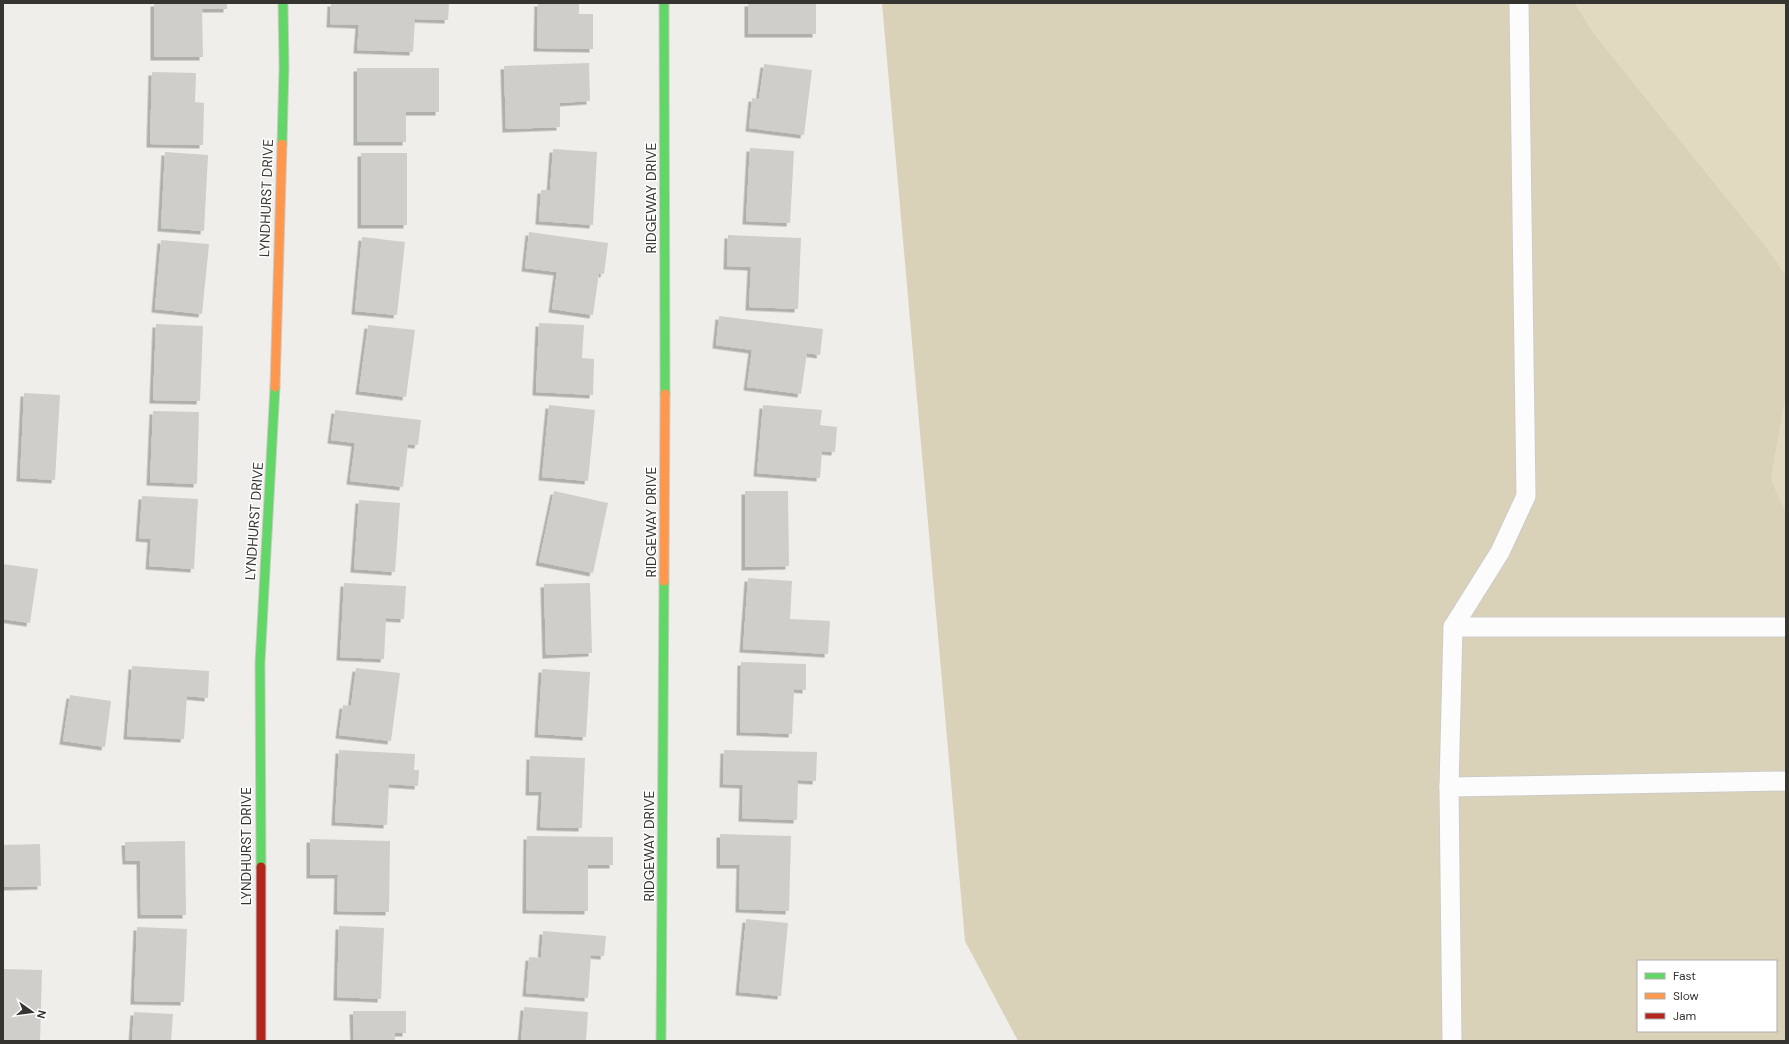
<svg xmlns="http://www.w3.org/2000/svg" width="1789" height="1044" font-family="'DM Sans',sans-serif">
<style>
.green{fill:#e1d9c0}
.forest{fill:#dad2b8;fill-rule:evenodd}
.building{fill:#cfcecb;filter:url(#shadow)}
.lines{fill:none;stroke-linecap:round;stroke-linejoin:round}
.lane-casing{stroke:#cccbc8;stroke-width:21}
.fast-casing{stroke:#cccbc8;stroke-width:11}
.slow-casing{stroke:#cccbc8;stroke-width:11}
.jam-casing{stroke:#cccbc8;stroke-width:11}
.lane{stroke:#fdfcfc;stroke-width:19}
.fast{stroke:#63d668;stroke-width:9}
.slow{stroke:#ff974d;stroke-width:9}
.jam{stroke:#b3261e;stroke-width:9}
.labels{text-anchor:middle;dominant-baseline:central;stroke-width:3;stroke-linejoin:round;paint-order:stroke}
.street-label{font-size:14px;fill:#353431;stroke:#fff}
</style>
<defs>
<filter id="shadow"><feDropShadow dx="-3.5" dy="3.5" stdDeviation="0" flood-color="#0004"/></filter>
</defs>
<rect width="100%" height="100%" fill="#efeeea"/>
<g class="green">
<path d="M 1575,3 L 1786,3 L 1786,275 L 1764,244 L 1595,35 Z"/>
<path d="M 1786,395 L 1786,512 L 1771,479 Z"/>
</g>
<path class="forest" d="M 882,3 L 1575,3 L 1595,35 L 1764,244 L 1786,275 L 1786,395 L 1771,479 L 1786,512 L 1786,1041 L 1018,1041 L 965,941 ZM 1638,961 L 1776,961 L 1776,1031 L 1638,1031 Z"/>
<g class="building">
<path d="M 154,3 L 227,3 L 227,9 L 202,9 L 203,57 L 154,57 Z"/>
<path d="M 331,3 L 449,3 L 448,20 L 415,19 L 413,52 L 357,50 L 359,25 L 330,24 Z"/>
<path d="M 538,3 L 579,3 L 579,14 L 593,14 L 593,49 L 537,48 Z"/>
<rect x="748" y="3" width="68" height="31"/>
<path d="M 589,63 L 590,101 L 560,103 L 560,127 L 506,129 L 504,66 Z"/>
<path d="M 764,64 L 812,70 L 804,135 L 749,128 L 752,98 L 759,99 Z"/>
<path d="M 357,68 L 439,68 L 439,112 L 406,112 L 406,142 L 357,142 Z"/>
<path d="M 152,72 L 196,73 L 195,102 L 204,103 L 203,145 L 150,144 Z"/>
<path d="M 750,148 L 794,151 L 790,223 L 746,221 Z"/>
<path d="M 553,149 L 597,152 L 593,225 L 539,221 L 541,190 L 550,190 Z"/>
<path d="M 165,152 L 208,155 L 204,231 L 161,228 Z"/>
<rect x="361" y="153" width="46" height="72"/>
<path d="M 529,232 L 608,243 L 604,274 L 599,273 L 593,315 L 552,309 L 557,272 L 525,268 Z"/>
<path d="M 728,235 L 801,238 L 798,309 L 749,307 L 751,267 L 727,266 Z"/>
<path d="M 362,237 L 405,242 L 397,315 L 355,311 Z"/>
<path d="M 161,240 L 209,244 L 202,314 L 155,309 Z"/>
<path d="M 719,316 L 823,329 L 820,355 L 807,353 L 801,394 L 747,387 L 752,350 L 716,345 Z"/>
<path d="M 539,323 L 584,325 L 582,358 L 594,359 L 593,395 L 536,392 Z"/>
<path d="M 156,324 L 203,326 L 200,401 L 153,400 Z"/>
<path d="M 368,325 L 415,330 L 406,397 L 359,391 Z"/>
<path d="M 24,393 L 60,395 L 55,480 L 20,478 Z"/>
<path d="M 549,405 L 595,410 L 588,481 L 542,477 Z"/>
<path d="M 763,405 L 822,410 L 820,425 L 837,427 L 835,452 L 822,451 L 820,478 L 757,473 Z"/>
<path d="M 335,410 L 421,420 L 418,445 L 408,444 L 403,487 L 350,481 L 355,443 L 331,440 Z"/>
<path d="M 153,411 L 199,412 L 197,484 L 150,482 Z"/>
<path d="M 554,491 L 608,503 L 593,573 L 539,562 Z"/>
<path d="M 745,491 L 788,491 L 789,566 L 745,567 Z"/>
<path d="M 142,496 L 198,499 L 194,569 L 149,566 L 151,539 L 139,538 Z"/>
<path d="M 359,500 L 400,503 L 395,572 L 354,569 Z"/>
<path d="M 3,564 L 38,569 L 30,623 L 3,619 Z"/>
<path d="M 748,578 L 792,581 L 790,619 L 830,621 L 828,654 L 743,649 Z"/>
<path d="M 344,583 L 406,586 L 404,619 L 386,618 L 384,659 L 340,657 Z"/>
<path d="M 590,583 L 592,653 L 546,655 L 544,584 Z"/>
<path d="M 741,662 L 806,664 L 806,690 L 794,689 L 792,734 L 740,732 Z"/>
<path d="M 132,666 L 209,671 L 208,698 L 187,696 L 184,739 L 127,736 Z"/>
<path d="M 356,668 L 400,673 L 391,741 L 339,735 L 343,705 L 351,706 Z"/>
<path d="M 542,669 L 590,672 L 586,737 L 538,734 Z"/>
<path d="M 70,695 L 111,701 L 105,747 L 63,741 Z"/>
<path d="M 339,750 L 415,754 L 414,770 L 419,770 L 418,786 L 389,784 L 387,825 L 335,822 Z"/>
<path d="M 724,750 L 817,752 L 816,781 L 798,780 L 797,820 L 742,818 L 743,785 L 723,784 Z"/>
<path d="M 530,756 L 585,758 L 582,828 L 540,827 L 542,792 L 529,792 Z"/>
<path d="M 720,834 L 791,836 L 789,911 L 739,909 L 740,865 L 720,865 Z"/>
<path d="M 527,836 L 613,837 L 613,865 L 588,865 L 588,911 L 526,910 Z"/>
<path d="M 310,839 L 390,841 L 389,912 L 337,911 L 338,875 L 310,875 Z"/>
<path d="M 185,841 L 186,915 L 141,915 L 140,861 L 126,861 L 125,842 Z"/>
<path d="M 40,844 L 41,886 L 3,887 L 3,845 Z"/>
<path d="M 746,919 L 788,923 L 781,996 L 739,992 Z"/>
<path d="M 339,926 L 384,928 L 381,999 L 337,997 Z"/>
<path d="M 137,927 L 187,929 L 184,1002 L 134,1001 Z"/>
<path d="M 543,931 L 606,936 L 604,956 L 591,955 L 588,998 L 526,993 L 529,957 L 541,958 Z"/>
<path d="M 3,969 L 42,970 L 40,1041 L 3,1041 Z"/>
<path d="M 524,1007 L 588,1012 L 586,1041 L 521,1041 Z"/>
<path d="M 353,1011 L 406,1011 L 406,1033 L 395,1033 L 395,1041 L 354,1041 Z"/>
<path d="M 134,1012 L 173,1014 L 171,1041 L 132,1041 Z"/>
</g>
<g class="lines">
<g class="lane-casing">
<g id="lane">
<path d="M 1453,627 L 1786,627"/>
<path d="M 1449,787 L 1453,627 L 1500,552 L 1526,496 L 1519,3"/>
<path d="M 1452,1041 L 1449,787 L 1786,781"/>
</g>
</g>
<g class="fast-casing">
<g id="fast">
<path d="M 664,3 L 665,394"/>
<path d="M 282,144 L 284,67 L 283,3"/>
<path d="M 261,867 L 260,663 L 275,387"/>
<path d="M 661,1041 L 664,581"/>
</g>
</g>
<g class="slow-casing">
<g id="slow">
<path d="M 275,387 L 282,144"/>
<path d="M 664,581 L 665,394"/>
</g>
</g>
<g class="jam-casing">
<path id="jam" d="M 261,867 L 261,1041"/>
</g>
<use href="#lane" class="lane"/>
<use href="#fast" class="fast"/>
<use href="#slow" class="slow"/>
<use href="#jam" class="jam"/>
</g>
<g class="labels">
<g class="street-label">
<text transform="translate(266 198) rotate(-88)">LYNDHURST DRIVE</text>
<text transform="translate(651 198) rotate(-90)">RIDGEWAY DRIVE</text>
<text transform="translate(254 521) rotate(-86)">LYNDHURST DRIVE</text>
<text transform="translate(651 522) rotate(-90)">RIDGEWAY DRIVE</text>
<text transform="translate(246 846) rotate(-90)">LYNDHURST DRIVE</text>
<text transform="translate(649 846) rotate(-90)">RIDGEWAY DRIVE</text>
</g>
</g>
<rect width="1789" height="1044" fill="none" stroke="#353431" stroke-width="8"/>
<rect x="1637" y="960" width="140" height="72" fill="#ffffff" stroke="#aeaead"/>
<rect x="1645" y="973" width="20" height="6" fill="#63d668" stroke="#aeaead"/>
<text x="1673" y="980" font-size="12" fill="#353431">Fast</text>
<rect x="1645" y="993" width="20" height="6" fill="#ff974d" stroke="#aeaead"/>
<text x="1673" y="1000" font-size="12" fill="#353431">Slow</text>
<rect x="1645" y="1013" width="20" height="6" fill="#b3261e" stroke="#aeaead"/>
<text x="1673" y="1020" font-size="12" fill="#353431">Jam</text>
<g transform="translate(32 1012) rotate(104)" stroke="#ffffff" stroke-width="3" paint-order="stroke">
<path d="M0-3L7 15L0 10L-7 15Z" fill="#353431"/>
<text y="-6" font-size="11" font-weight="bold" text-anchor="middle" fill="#353431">N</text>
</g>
</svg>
